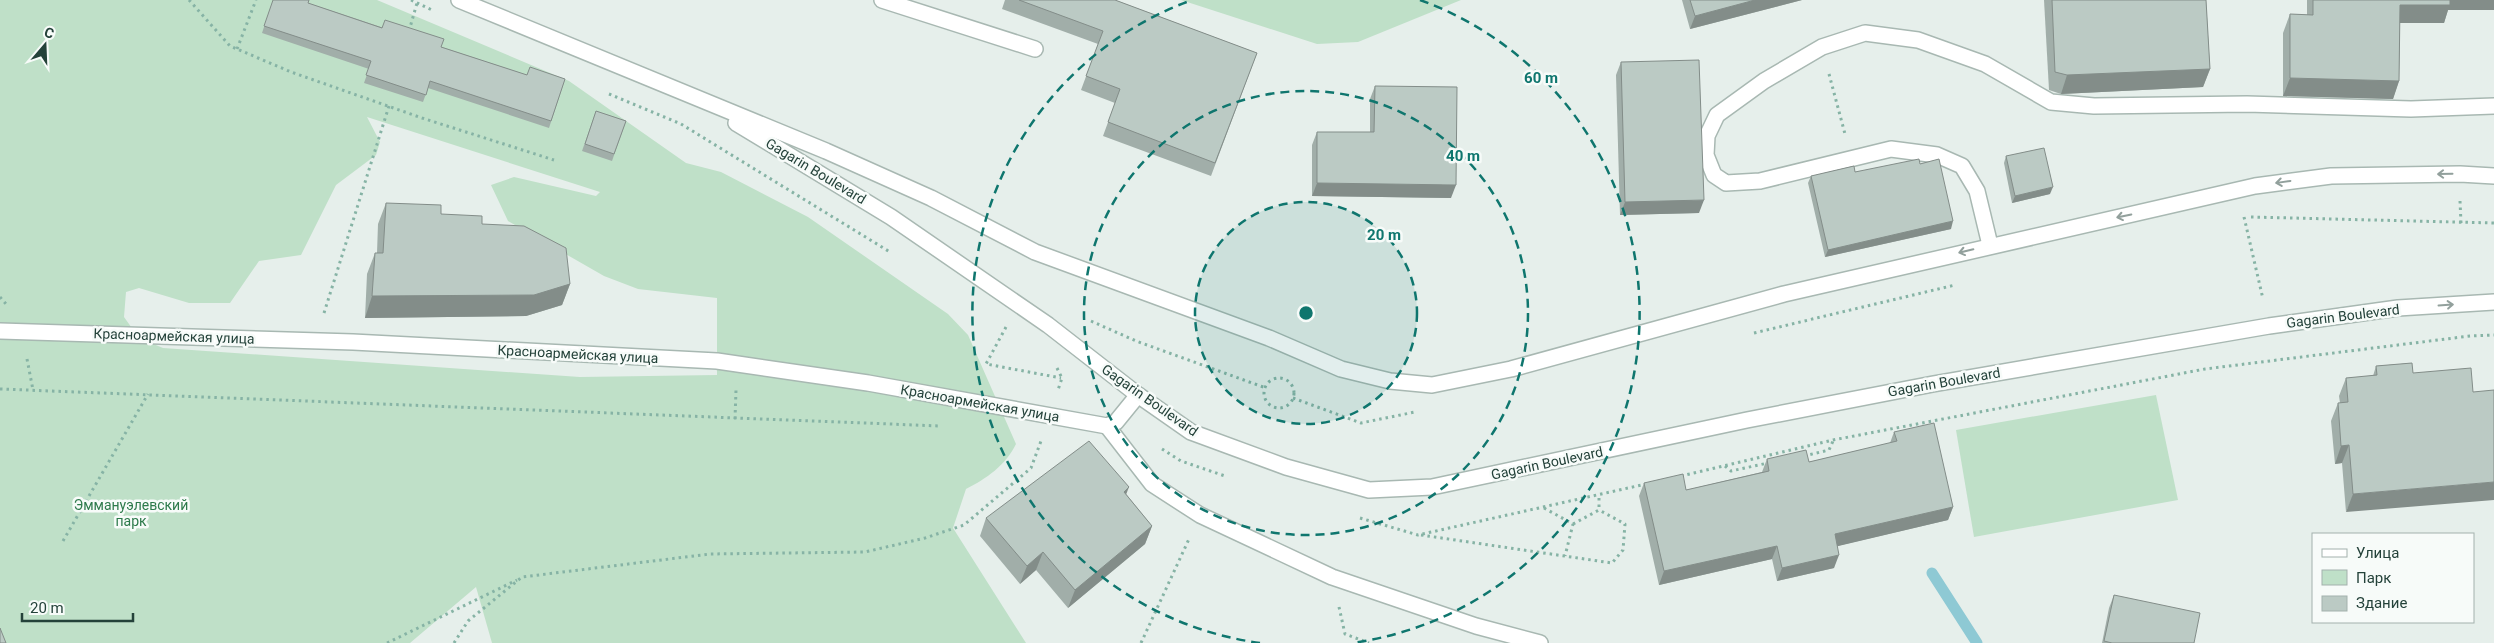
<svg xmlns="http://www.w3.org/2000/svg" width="2494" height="643" font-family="Roboto,sans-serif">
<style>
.green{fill:#bfe0c8;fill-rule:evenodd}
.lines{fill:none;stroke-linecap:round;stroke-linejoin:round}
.stream{stroke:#8ec9d4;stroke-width:11}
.service-casing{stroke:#a8b8b2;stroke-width:18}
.minor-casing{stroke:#a8b8b2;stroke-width:18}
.path{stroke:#86b3a5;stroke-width:3;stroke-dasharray:2.5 4;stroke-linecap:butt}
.service{stroke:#fff;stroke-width:15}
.minor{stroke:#fff;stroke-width:15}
.wall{fill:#a1aea9}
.shaded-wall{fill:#838d89}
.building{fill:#bbcac4;stroke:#838d89}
.oneway{stroke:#92a09c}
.ring{fill:none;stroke:#0f766e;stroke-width:2.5;stroke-dasharray:9 6}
.labels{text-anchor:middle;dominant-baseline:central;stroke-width:5;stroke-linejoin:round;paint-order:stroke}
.street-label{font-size:14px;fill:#24423a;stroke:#f7fbf9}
.park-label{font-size:14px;fill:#2d7a4b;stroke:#f7fbf9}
.centre{fill:#0f766e;stroke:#f7fbf9;stroke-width:2.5}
.ring-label{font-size:15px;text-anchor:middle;font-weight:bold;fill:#0f766e;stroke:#f7fbf9;stroke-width:5;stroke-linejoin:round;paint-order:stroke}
</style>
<rect width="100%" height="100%" fill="#e6efeb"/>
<g class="green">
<path d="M 0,0 L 377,0 L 569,81 L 686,163 L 721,172 L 808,217 L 948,314 L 968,335 L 1016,444 C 1006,465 986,479 966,489 L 953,528 L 1026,643 L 492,643 L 476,587 L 410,643 L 0,643 ZM 367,117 L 600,192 L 596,196 L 514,177 L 491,185 L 508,221 L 604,276 L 638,289 L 717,298 L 717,375 L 580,377 L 163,348 L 139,338 L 124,317 L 126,292 L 139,288 L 189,303 L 230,303 L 259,261 L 301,255 L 336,185 L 376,155 L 380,142 Z"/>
<path d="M 1181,0 L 1461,0 L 1358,42 L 1317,44 Z"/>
<path d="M 2156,395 L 2178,500 L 1974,537 L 1956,430 Z"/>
</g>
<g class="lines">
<path class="stream" d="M 1932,573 L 1977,643"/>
<g class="service-casing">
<g id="service">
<path d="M 882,0 L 1035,49"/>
<path d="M 1990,245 L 1977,191 L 1962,166 L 1937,155 L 1891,149 L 1760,181 L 1726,183 L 1714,175 L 1706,155 L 1707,136 L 1717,115 L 1764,81 L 1822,47 L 1865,33 L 1918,40 L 1985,64 L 2051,102 L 2094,106 L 2247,104 L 2411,109 L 2494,106"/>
<path d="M 1107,426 L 1152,484 L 1200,515 L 1332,577 L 1476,626 L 1540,643"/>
</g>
</g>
<g class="minor-casing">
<g id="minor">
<path d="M 459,0 L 826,151 L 931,198 L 1035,252 L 1269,338 L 1341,369 L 1390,381 L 1432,385 L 1511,369 L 1784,294 L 2255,186 L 2331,176 L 2460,174 L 2494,176"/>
<path d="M 736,123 L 891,217 L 1048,325 L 1138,395 L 1191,432 L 1286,467 L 1369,490 L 1432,487 L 1747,420 L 1933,384 L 2269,326 L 2398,308 L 2494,302"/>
<path d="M 0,331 L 353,342 L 717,361 L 868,383 L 1107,426 L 1116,422 L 1138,395"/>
</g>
</g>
<g class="path">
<path d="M 189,0 L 230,46 L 291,72 L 422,118 L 554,160"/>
<path d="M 411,0 L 434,11"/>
<path d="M 409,31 L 417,3"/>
<path d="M 237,49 L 256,0"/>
<path d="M 1829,74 L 1845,134"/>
<path d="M 609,94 L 681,124 L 890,252"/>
<path d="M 2460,201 L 2461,223"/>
<path d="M 2244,217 L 2263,299"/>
<path d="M 2251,217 L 2494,223"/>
<path d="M 0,297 L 6,304"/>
<path d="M 324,313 L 389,106"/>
<path d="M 1091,321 L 1136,341 L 1266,388"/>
<path d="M 1006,327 L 986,364 L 1061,378"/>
<path d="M 1754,333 L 1955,285"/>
<path d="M 27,359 L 33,390"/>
<path d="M 1057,368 L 1062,378 L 1058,390"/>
<circle cx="1279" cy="393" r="15"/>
<path d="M 0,389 L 940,426"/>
<path d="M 1293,398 L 1361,423 L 1415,412"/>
<path d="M 735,419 L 736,390"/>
<path d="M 1162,449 L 1181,461 L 1225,476"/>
<path d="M 1804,456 L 1829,450 L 1833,441"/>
<path d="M 1725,466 L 1731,471 L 1768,463"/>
<path d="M 1681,476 L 1833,440 L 2205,369 L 2470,336 L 2494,335"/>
<path d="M 1544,508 L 1573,524 L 1565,556"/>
<path d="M 1360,518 L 1418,535 L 1646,484"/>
<path d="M 1573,524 L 1599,510 L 1599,495"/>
<path d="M 1421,535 L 1612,563 L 1623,550 L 1625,524 L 1599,510"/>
<path d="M 63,541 L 148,394"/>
<path d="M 1339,607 L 1345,634 L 1369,643"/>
<path d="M 387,643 L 517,580"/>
<path d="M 454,643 L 468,621 L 522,577 L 710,554 L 865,552 L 925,538 L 964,525 L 1031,468 L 1041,441"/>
<path d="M 1141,643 L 1189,539"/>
</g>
<use href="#service" class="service"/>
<use href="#minor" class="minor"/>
</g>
<g class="wall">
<path d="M 273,0 L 308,3 L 527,75 L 565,79 L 549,128 L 428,88 L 423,102 L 364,83 L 369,69 L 262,33 Z"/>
<path d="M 1005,0 L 1115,0 L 1257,53 L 1211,176 L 1103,136 L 1115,103 L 1081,90 L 1098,44 L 1002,9 Z"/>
<path d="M 1682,0 L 1802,0 L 1690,29 Z"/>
<path d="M 2044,0 L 2206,0 L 2210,69 L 2203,87 L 2061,94 L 2049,90 Z"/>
<path d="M 2307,0 L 2494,0 L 2494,10 L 2448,10 L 2444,23 L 2400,23 L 2399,81 L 2393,99 L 2283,96 L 2283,33 L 2290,14 L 2307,15 Z"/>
<path d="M 1621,62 L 1699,213 L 1620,215 L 1616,75 Z"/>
<path d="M 1375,86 L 1451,198 L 1312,196 L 1312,145 L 1317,132 L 1370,132 L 1370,99 Z"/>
<path d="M 596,111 L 626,121 L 612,161 L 582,151 Z"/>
<path d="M 2006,156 L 2050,194 L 2012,203 L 2004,163 Z"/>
<path d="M 1920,164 L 1951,229 L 1825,257 L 1808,183 L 1811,176 L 1855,172 Z"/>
<path d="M 386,203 L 482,224 L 570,284 L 562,305 L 526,316 L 365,318 L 367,274 L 375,253 L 377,253 L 378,224 Z"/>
<path d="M 2412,363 L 2346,512 L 2342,463 L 2335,464 L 2331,421 L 2338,403 L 2340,403 L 2339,396 L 2346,378 L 2373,376 L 2376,366 Z"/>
<path d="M 1894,432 L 1953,507 L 1948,520 L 1837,546 L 1834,568 L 1777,581 L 1772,559 L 1659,585 L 1639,496 L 1644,483 L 1686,490 L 1762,472 L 1767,459 L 1809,462 L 1890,443 Z"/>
<path d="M 1126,494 L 1152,526 L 1145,544 L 1068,608 L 1036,570 L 1020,584 L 980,536 L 986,518 Z"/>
<path d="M 2114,595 L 2194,643 L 2102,643 L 2109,608 Z"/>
</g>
<g class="shaded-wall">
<path d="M 1755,0 L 1802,0 L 1690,29 L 1695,16 Z"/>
<path d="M 2447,0 L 2494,0 L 2494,10 L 2448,10 L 2444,23 L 2393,23 L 2400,5 Z"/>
<path d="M 2210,69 L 2203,87 L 2061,94 L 2067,75 Z"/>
<path d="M 2290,78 L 2399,81 L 2393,99 L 2283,96 Z"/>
<path d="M 1317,183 L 1456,185 L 1451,198 L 1312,196 Z"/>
<path d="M 2053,187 L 2050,194 L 2012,203 L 2015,196 Z"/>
<path d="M 1704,200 L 1699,213 L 1620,215 L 1625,202 Z"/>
<path d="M 1953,221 L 1951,229 L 1825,257 L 1828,250 Z"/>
<path d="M 570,284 L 562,305 L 526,316 L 365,318 L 372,296 Z"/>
<path d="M 2349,445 L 2342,463 L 2335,464 L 2341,446 Z"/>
<path d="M 2494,482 L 2494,500 L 2346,512 L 2353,494 Z"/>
<path d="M 1129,487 L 1122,505 L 1124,492 Z"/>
<path d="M 1953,507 L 1948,520 L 1830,548 L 1835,534 Z"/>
<path d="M 1152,526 L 1145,544 L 1068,608 L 1075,590 Z"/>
<path d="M 1777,546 L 1772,559 L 1659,585 L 1664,571 Z"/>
<path d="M 1043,552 L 1036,570 L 1020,584 L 1027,566 Z"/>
<path d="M 1839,555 L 1834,568 L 1777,581 L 1782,568 Z"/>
</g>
<g class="building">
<path d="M 273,0 L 309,0 L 308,3 L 382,28 L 385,20 L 444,39 L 441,47 L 527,75 L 530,67 L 565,79 L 551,121 L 430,81 L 426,95 L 366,75 L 371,61 L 264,26 Z"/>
<path d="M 1019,0 L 1115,0 L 1257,53 L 1215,163 L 1108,122 L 1120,89 L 1086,76 L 1103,31 Z"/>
<path d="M 1690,0 L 1755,0 L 1695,16 Z"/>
<path d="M 2052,0 L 2206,0 L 2210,69 L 2067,75 L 2055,72 Z"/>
<path d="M 2313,0 L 2450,0 L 2450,5 L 2400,5 L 2399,81 L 2290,78 L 2290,14 L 2313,15 Z"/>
<path d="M 1699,60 L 1704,200 L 1625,202 L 1621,62 Z"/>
<path d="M 1375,86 L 1457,87 L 1456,185 L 1317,183 L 1317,132 L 1374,132 Z"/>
<path d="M 596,111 L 626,121 L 614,154 L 585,144 Z"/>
<path d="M 2044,148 L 2053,187 L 2015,196 L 2006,156 Z"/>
<path d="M 1919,159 L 1920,164 L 1939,159 L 1953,221 L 1828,250 L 1811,176 L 1854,166 L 1855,172 Z"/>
<path d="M 386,203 L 441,205 L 441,214 L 482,216 L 482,224 L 524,226 L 566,248 L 570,284 L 534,295 L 372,296 L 375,253 L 383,253 Z"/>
<path d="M 2412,363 L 2413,373 L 2471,368 L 2473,392 L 2494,390 L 2494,482 L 2353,494 L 2349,445 L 2341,446 L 2338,403 L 2348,402 L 2346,378 L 2377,375 L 2376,366 Z"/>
<path d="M 1934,423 L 1953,507 L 1835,534 L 1839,555 L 1782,568 L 1777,546 L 1664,571 L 1644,483 L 1683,474 L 1686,490 L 1769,471 L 1767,459 L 1806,450 L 1809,462 L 1897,441 L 1894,432 Z"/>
<path d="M 1089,441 L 1129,487 L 1124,492 L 1152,526 L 1075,590 L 1043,552 L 1027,566 L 986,518 Z"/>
<path d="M 2114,595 L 2200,613 L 2194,643 L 2112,643 L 2104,641 Z"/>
<path d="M 0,628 L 6,643 L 0,643 Z"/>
</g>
<defs><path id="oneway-shaft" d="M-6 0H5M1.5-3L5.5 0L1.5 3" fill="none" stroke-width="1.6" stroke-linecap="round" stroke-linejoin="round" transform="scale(1.25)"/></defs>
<g class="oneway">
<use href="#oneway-shaft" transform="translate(2445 174) rotate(179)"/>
<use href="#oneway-shaft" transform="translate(2283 182) rotate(172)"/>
<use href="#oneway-shaft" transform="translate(2124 216) rotate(168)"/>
<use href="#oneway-shaft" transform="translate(1966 251) rotate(167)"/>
<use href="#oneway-shaft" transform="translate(2446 305) rotate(-4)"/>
</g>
<circle cx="1306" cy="313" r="111" fill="#0f766e" fill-opacity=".12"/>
<g class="ring">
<circle cx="1306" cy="313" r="111"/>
<circle cx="1306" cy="313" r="222"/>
<path d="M1260 643A333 333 0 0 1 1192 0M1420 0A333 333 0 0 1 1352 643"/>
</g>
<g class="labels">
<g class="street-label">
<text transform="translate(816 171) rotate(31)">Gagarin Boulevard</text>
<text transform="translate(2343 316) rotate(-7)">Gagarin Boulevard</text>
<text transform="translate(174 336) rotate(2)">Красноармейская улица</text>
<text transform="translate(578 354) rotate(3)">Красноармейская улица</text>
<text transform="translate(1944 382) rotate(-10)">Gagarin Boulevard</text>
<text transform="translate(1150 400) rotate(35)">Gagarin Boulevard</text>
<text transform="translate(980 403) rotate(10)">Красноармейская улица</text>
<text transform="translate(1547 463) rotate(-12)">Gagarin Boulevard</text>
</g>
<g class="park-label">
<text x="131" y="505">Эммануэлевский<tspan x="131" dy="16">парк</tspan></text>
</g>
</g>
<circle cx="1306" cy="313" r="8" class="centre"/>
<g class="ring-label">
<text x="1541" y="83">60 m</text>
<text x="1463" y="161">40 m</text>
<text x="1384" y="240">20 m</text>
</g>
<rect x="2312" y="533" width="162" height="90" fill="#f7fbf9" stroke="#a3b1ad"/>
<rect x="2322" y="549" width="25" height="8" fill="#ffffff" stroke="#a3b1ad"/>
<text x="2356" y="558" font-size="15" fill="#24423a">Улица</text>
<rect x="2322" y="570" width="25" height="15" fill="#bfe0c8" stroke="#a3b1ad"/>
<text x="2356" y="583" font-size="15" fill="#24423a">Парк</text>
<rect x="2322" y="596" width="25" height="15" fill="#bbcac4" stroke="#a3b1ad"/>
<text x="2356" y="608" font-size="15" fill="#24423a">Здание</text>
<g transform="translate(45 45) rotate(19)" stroke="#f7fbf9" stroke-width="4" paint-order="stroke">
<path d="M0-4L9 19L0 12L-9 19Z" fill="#24423a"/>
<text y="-8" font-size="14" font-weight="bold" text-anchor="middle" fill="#24423a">С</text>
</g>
<path d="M22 613v8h111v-8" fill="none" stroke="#24423a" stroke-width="2.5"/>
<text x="30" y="613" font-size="15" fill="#24423a" stroke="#f7fbf9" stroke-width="4" paint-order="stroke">20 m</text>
</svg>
